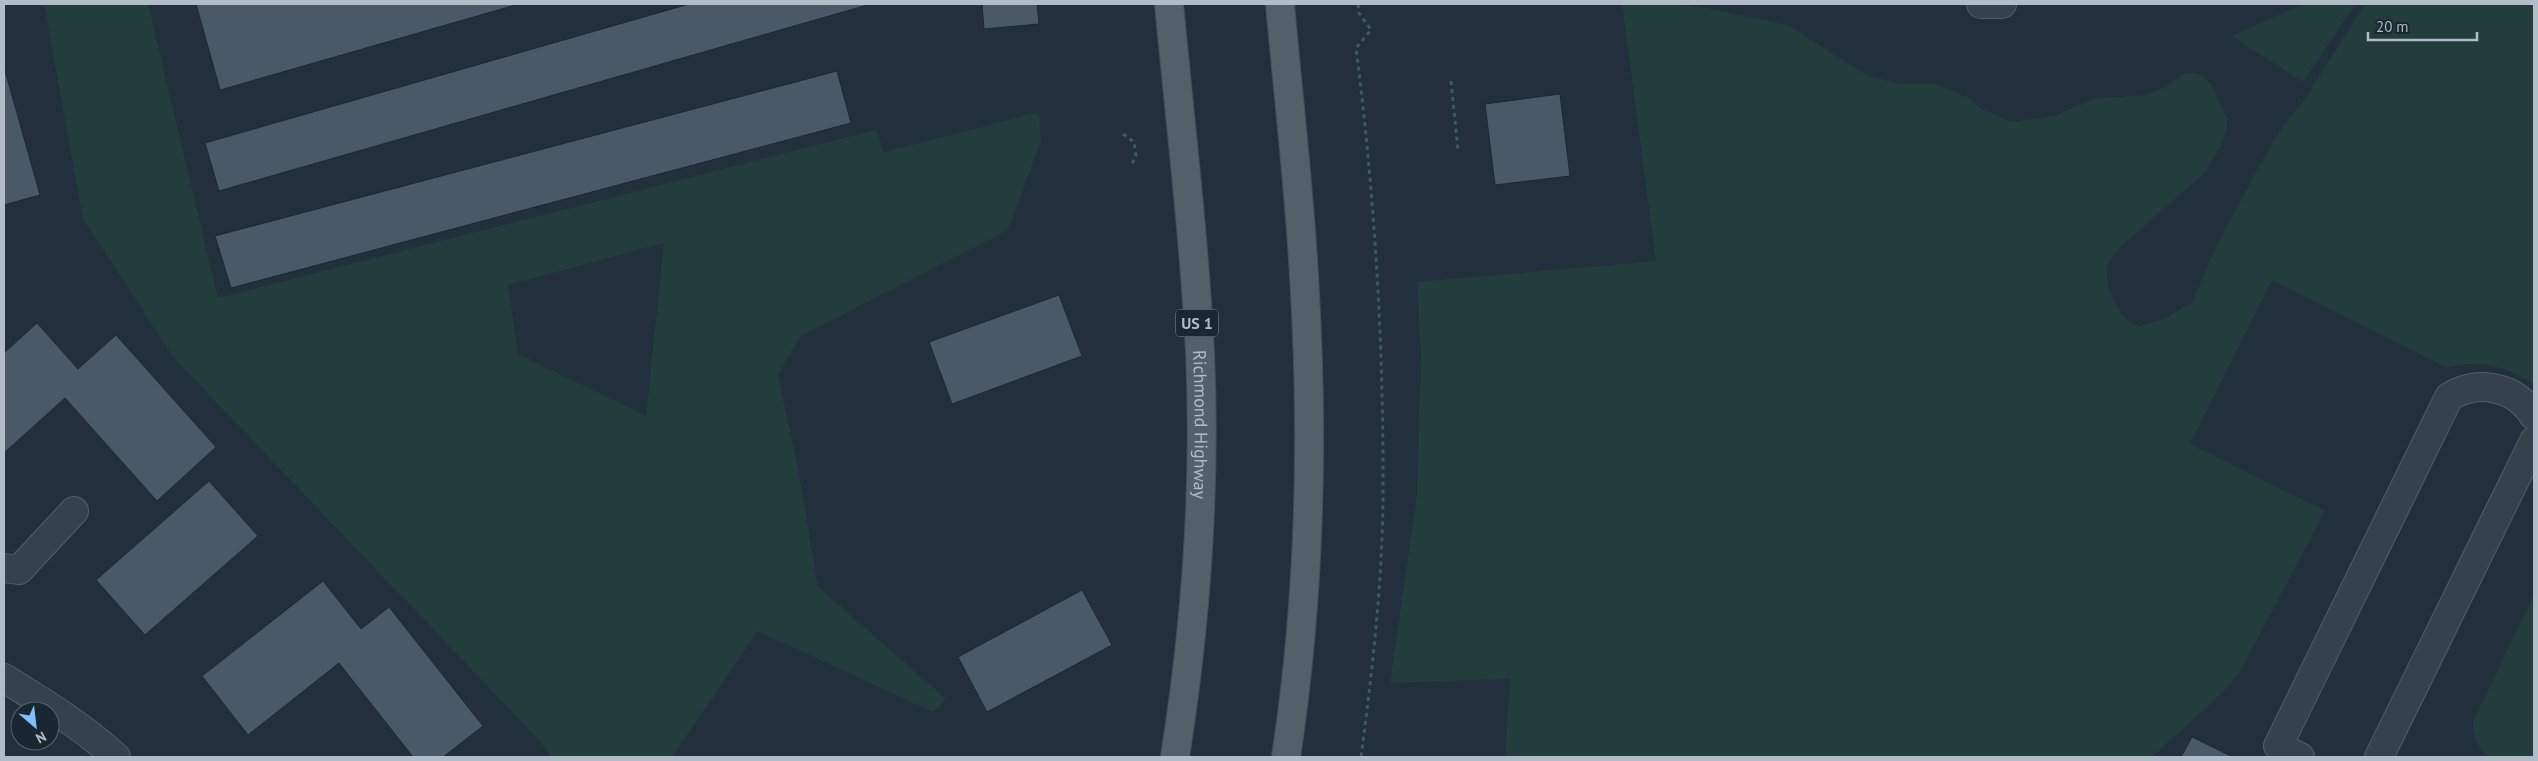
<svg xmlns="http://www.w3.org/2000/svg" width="2538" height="761" font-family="'PT Sans',sans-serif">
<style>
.green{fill:#233d3c;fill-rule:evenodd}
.building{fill:#495967;stroke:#1c2832}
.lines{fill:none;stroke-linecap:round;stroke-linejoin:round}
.minor-casing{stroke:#535f69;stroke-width:30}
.major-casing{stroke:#414d58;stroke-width:30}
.path{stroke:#415959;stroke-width:3;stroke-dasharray:4 4;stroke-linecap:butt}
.minor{stroke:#35414c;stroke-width:28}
.major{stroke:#52606c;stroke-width:28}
.labels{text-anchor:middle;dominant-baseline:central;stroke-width:4;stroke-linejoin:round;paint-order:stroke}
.shield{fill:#1a2630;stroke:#838f9a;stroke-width:1}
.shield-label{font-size:16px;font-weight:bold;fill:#b0bcc8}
.street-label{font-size:18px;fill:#b0bcc8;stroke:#1a2630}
</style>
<rect width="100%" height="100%" fill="#21303c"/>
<g class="green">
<path d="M 44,4 L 148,4 L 218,298 L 876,130 L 884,152 L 1039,112 L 1041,141 L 1008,230 L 800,336 L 778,375 L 798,468 L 818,587 L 946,699 L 933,712 L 758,631 L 672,757 L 551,757 L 539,740 L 174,358 L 83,219 ZM 664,243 L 646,416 L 518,354 L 508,285 Z"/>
<path d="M 1622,4 L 1667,4 L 1707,8 L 1788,25 L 1866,75 L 1900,84 L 1936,84 L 1967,97 L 1982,109 L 2012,122 L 2054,116 L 2094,99 L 2145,95 L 2162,89 L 2186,73 L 2195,73 L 2205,77 L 2214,89 L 2227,119 L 2227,128 L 2221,146 L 2205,173 L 2120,247 L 2107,264 L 2108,286 L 2117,307 L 2122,315 L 2131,323 L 2140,326 L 2166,318 L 2192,302 L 2214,252 L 2258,168 L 2281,129 L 2303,102 L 2365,4 L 2534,4 L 2534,385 C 2504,365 2483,360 2447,367 L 2272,280 L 2190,444 L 2325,511 L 2240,672 L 2220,695 L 2152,757 L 1505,757 L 1510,679 L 1390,683 L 1417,495 L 1421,356 L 1417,282 L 1656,261 Z"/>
<path d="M 2303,4 L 2355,4 L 2303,82 L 2232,36 Z"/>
<path d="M 2534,595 L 2534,757 L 2488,757 C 2477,747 2473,737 2473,722 Z"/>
</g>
<g class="building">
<path d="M 196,4 L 519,4 L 220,90 Z"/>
<path d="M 689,4 L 871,4 L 219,191 L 205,143 Z"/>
<path d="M 982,4 L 1037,4 L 1039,24 L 984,29 Z"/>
<path d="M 4,67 L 40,195 L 4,205 Z"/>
<path d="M 837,71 L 851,123 L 231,288 L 215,236 Z"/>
<path d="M 1560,94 L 1570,176 L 1495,185 L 1485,104 Z"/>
<path d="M 1059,295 L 1082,356 L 952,404 L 929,342 Z"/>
<path d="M 37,323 L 78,369 L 116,335 L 216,447 L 157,501 L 65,398 L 4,453 L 4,353 Z"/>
<path d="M 209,481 L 258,536 L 145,635 L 96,580 Z"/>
<path d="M 323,581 L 361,629 L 389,607 L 483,726 L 443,757 L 413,757 L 339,663 L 248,735 L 202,676 Z"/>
<path d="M 1082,590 L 1112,645 L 987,712 L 958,657 Z"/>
<path d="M 2192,737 L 2233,757 L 2181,757 Z"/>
</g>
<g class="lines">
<g class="minor-casing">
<g id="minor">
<path d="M 1981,4 L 2002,4"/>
<path d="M 4,568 L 19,570 L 74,511"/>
<path d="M 4,678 C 43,702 82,726 116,757"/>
<path d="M 2300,757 L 2278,746 L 2449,397 C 2478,379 2515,386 2534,416"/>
<path d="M 2379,757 L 2534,441"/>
</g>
</g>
<g class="major-casing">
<g id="major">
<path id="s1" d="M 1169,4 C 1180,120 1194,236 1200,352 C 1206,486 1196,624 1175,757"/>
<path d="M 1280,4 C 1288,94 1299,185 1304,276 C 1314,436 1310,599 1286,757"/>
</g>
</g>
<g class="path">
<path d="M 1358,4 L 1359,13 L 1371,30 L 1356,48 C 1375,198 1384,349 1383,501 C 1382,586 1372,673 1361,757"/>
<path d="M 1451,81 L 1458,150"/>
<path d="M 1123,134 L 1134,142 L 1136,156 L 1132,164"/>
</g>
<use href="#minor" class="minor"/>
<use href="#major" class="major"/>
</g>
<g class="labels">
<rect class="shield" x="1176" y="309.5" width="42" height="27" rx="4"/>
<g class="shield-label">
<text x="1197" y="323">US 1</text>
</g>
<g class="street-label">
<text stroke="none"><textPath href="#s1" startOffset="422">Richmond Highway</textPath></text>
</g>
</g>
<rect width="2538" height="761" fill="none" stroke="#b0bcc8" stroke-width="10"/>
<g transform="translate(35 726) rotate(152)"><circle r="24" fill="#1a2630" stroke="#56626d"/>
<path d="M0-4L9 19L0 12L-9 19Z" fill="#7fc0fd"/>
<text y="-8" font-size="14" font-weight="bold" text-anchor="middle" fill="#b0bcc8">N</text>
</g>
<path d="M2368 32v8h109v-8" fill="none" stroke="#b0bcc8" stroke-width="2.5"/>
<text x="2376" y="32" font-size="15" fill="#b0bcc8" stroke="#1a2630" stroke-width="4" paint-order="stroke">20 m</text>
</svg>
